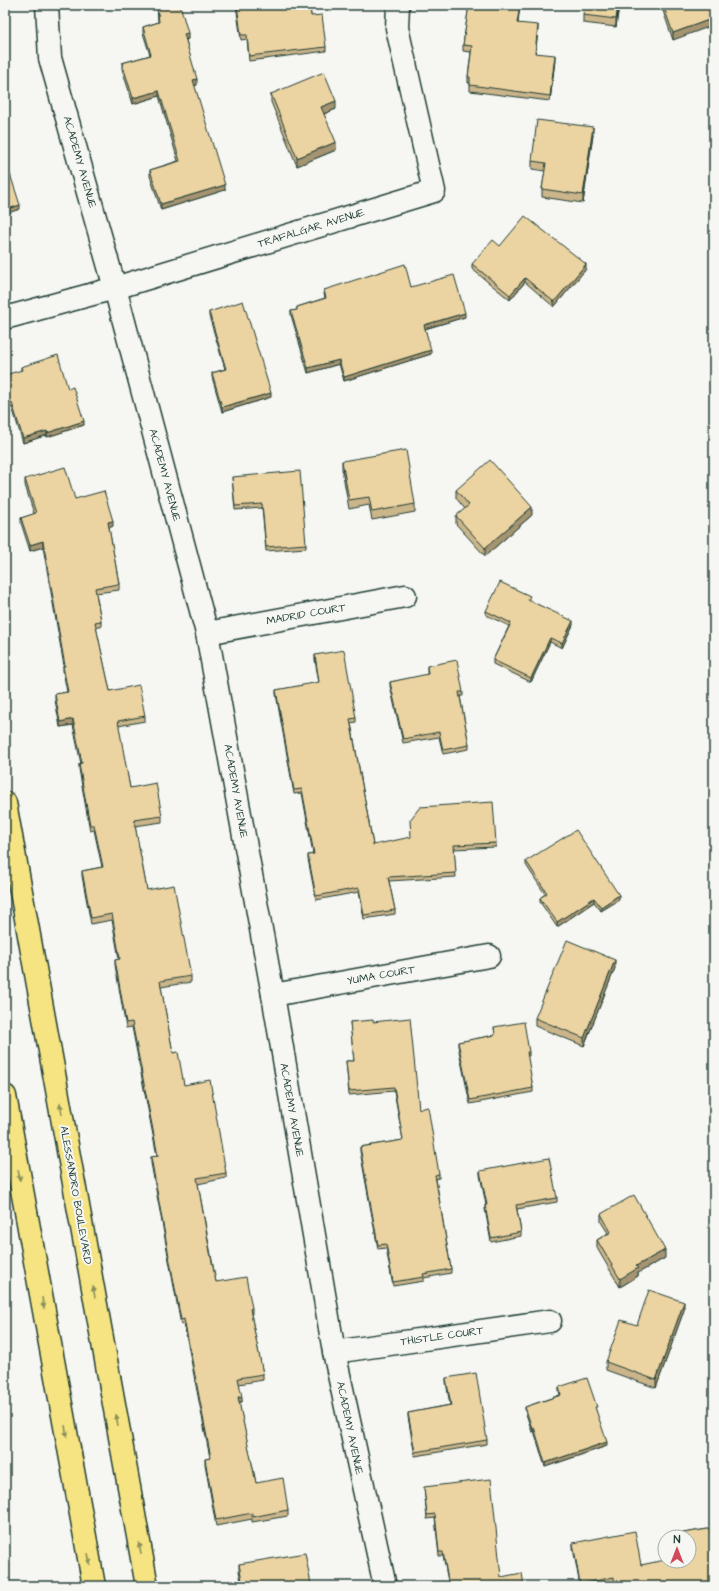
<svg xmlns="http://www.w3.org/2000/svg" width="719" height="1591" font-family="'Architects Daughter',sans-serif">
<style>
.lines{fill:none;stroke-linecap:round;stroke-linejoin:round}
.minor-casing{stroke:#1f3d34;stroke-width:25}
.primary-casing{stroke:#1f3d34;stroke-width:25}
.minor{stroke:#f6f6f2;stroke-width:22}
.primary{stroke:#f6e381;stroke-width:22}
.wall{fill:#cbb58b;stroke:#1f3d34}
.shaded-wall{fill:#a59471;stroke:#1f3d34}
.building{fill:#ecd3a2;stroke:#1f3d34}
.oneway{fill:#8a905a}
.labels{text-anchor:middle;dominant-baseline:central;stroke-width:4;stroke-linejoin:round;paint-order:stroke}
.street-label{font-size:11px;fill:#1f3d34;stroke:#f6f6f2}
</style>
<rect width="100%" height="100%" fill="#f6f6f2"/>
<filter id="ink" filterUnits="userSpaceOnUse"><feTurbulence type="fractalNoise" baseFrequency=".025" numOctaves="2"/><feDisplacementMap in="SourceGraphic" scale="8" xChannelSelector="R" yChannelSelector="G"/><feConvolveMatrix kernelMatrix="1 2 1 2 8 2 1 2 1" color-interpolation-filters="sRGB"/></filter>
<g filter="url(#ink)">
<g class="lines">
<g class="minor-casing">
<g id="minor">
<path d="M 47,5 L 50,58 L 115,288 L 207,633 L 273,995 L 334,1352 L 385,1586"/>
<path d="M 5,318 L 115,288 L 434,191 L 397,28 L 398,5"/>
<path d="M 207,633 L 405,596"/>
<path d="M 273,995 L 489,956"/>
<path d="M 334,1352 L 550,1321"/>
</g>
</g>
<g class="primary-casing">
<g id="primary">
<path d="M 5,803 L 147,1586"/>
<path d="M 5,1096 L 94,1586"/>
</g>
</g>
<use href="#minor" class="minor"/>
<use href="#primary" class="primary"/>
</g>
<g class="wall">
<path d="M 157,5 L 180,5 L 188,39 L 186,40 L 197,85 L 194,86 L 225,190 L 161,210 L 150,176 L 150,170 L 178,161 L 159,96 L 133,104 L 122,69 L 122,63 L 150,55 L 143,33 L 143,27 L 158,22 Z"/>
<path d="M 236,5 L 310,5 L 311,16 L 326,47 L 326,51 L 249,61 L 247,39 L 241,40 Z"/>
<path d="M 469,5 L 520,5 L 518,23 L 538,30 L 535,53 L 555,60 L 550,101 L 470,91 L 470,83 L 468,83 L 468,77 L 471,52 L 463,51 L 463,45 Z"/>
<path d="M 619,5 L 616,27 L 583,23 L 583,15 Z"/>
<path d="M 661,5 L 714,5 L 673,40 Z"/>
<path d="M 271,94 L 336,109 L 324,114 L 336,150 L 297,166 L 271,102 Z"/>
<path d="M 593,135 L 583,203 L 542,197 L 542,189 L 545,171 L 532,169 L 532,161 Z"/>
<path d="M 500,246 L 586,269 L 554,307 L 525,282 L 510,300 L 472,269 L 472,264 Z"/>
<path d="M 411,287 L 465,317 L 425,329 L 431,354 L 344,381 L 339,364 L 308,373 L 291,315 L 291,311 L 297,310 L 297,307 L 325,298 L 324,294 L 324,290 Z"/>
<path d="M 209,312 L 271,397 L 222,412 L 212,377 L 212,373 L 225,369 L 209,316 Z"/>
<path d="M 21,367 L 68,389 L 84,425 L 47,437 L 47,435 L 23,443 L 12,407 L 10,408 L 8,400 L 5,401 L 21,370 Z"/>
<path d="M 342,461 L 415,504 L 415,512 L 372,520 L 369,505 L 349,509 L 342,469 Z"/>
<path d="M 232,477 L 306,544 L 306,548 L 266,551 L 262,508 L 235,510 Z"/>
<path d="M 25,479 L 75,499 L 113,526 L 109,528 L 119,584 L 119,590 L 96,593 L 101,621 L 101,627 L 96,627 L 110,691 L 145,716 L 145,721 L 118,726 L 130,788 L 162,816 L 162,822 L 135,826 L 147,890 L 191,976 L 191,982 L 161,987 L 173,1053 L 184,1085 L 226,1173 L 226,1178 L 198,1184 L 216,1282 L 252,1308 L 252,1314 L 251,1314 L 263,1374 L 263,1380 L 239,1384 L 242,1402 L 239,1403 L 256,1483 L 288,1510 L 288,1516 L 252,1522 L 252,1519 L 216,1526 L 205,1464 L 205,1459 L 210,1458 L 184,1324 L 181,1325 L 151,1163 L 151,1157 L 157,1156 L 132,1027 L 126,1028 L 115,965 L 115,960 L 119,959 L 112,920 L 91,924 L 82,876 L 82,871 L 102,867 L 94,830 L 90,831 L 79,769 L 79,764 L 81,764 L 73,725 L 60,727 L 55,700 L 55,694 L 67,692 L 63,671 L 63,666 L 64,666 L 43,547 L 30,551 L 21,523 L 21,518 L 34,514 L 25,485 Z"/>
<path d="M 456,490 L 532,515 L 485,556 L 456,524 L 456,516 L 465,509 L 456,498 Z"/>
<path d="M 530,600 L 573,625 L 562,648 L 550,642 L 531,682 L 493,664 L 493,660 L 509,626 L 486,615 L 486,611 Z"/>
<path d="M 315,655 L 356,718 L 356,722 L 351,723 L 373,845 L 496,843 L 496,847 L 454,849 L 456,877 L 389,881 L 395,910 L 395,914 L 364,919 L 359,892 L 316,900 L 308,859 L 308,855 L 313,854 L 302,793 L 294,794 L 276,694 L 276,690 L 319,683 L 315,660 Z"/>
<path d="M 427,666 L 463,692 L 463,696 L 460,696 L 469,745 L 469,749 L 443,754 L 439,737 L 403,743 L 390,686 L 390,682 L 427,675 Z"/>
<path d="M 526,861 L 619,900 L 601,911 L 594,902 L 557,927 L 540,902 L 540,898 L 545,894 L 526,865 Z"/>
<path d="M 615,968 L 584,1046 L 535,1026 L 535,1018 Z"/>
<path d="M 350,1022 L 373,1022 L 419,1109 L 439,1174 L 439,1178 L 436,1179 L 451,1269 L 451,1273 L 424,1278 L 424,1281 L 393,1286 L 386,1248 L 378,1249 L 360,1151 L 360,1147 L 403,1140 L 394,1091 L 349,1095 L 346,1061 L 354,1061 Z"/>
<path d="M 494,1027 L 529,1052 L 529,1056 L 527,1056 L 533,1088 L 533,1092 L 470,1104 L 458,1046 L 458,1042 L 495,1035 Z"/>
<path d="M 480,1171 L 557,1198 L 557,1202 L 517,1209 L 521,1232 L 521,1236 L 491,1242 L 485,1209 L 485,1205 L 486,1205 L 480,1175 Z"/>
<path d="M 601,1214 L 665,1258 L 638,1273 L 638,1276 L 620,1287 L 597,1248 L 597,1240 L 608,1233 L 601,1222 Z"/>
<path d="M 684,1310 L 656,1388 L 606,1370 L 606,1362 L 637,1325 Z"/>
<path d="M 446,1378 L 487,1440 L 487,1444 L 415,1456 L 408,1417 L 408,1413 L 450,1405 L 446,1382 Z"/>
<path d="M 559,1387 L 597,1411 L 596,1411 L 607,1446 L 545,1467 L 534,1431 L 532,1432 L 525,1411 L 525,1407 L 560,1395 L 559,1391 Z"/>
<path d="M 424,1487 L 501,1577 L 524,1586 L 449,1586 L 443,1556 L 439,1556 L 435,1518 L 427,1519 Z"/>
<path d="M 714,1528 L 714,1573 L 713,1573 L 714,1586 L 614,1586 L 614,1583 L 596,1586 L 580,1586 L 573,1548 L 573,1543 L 641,1565 L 689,1561 L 689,1537 L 677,1537 L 677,1534 Z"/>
<path d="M 239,1564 L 311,1584 L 311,1586 L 242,1586 L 239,1571 Z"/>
</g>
<g class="shaded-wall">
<path d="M 520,5 L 517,28 L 517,23 Z"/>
<path d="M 618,5 L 619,5 L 616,27 L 616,19 Z"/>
<path d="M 714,18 L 714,25 L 673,40 L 673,33 Z"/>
<path d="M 538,25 L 538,30 L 535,58 L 535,53 Z"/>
<path d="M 188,33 L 188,39 L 184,40 L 184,34 Z"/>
<path d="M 555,55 L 555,60 L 550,101 L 550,96 Z"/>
<path d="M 197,79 L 197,85 L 193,86 L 193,80 Z"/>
<path d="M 159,91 L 159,96 L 133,104 L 133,98 Z"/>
<path d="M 336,101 L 336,109 L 321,115 L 321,107 Z"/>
<path d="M 593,127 L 593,135 L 583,203 L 583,195 Z"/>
<path d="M 336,142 L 336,150 L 297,166 L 297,158 Z"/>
<path d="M 225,185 L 225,190 L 161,210 L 161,204 Z"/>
<path d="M 20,205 L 20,209 L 5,214 L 5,210 Z"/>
<path d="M 586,264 L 586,269 L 554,307 L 554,302 Z"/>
<path d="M 525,278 L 525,282 L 510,300 L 510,295 Z"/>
<path d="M 465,313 L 465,317 L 424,329 L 424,325 Z"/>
<path d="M 431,350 L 431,354 L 344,381 L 344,377 Z"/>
<path d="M 339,360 L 339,364 L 308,373 L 308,368 Z"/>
<path d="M 271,393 L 271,397 L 222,412 L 222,407 Z"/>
<path d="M 8,396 L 8,400 L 5,401 L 5,397 Z"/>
<path d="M 84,421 L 84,425 L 47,437 L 47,433 Z"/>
<path d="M 47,431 L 47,435 L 23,443 L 23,438 Z"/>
<path d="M 532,507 L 532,515 L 485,556 L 485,548 Z"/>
<path d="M 113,521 L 113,526 L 108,528 L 108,522 Z"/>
<path d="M 43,541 L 43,547 L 30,551 L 30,545 Z"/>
<path d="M 573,621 L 573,625 L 562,648 L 562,643 Z"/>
<path d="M 550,638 L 550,642 L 531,682 L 531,678 Z"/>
<path d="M 73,719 L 73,725 L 60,727 L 60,722 Z"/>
<path d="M 619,895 L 619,900 L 601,911 L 601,907 Z"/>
<path d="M 594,898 L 594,902 L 557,927 L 557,922 Z"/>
<path d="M 615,960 L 615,968 L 584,1046 L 584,1038 Z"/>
<path d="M 665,1250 L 665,1258 L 638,1273 L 638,1276 L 620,1287 L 620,1279 L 636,1266 Z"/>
<path d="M 684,1302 L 684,1310 L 656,1388 L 656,1380 Z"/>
<path d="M 238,1397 L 242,1397 L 242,1402 L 238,1403 Z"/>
<path d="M 534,1427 L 534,1431 L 532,1432 L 532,1428 Z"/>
<path d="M 607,1442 L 607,1446 L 545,1467 L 545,1463 Z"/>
</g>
<g class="building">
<path d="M 157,5 L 180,5 L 188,33 L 184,34 L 197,79 L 193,80 L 225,185 L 161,204 L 150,170 L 180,161 L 159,91 L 133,98 L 122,63 L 151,55 L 143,27 L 159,22 Z"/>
<path d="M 237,5 L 310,5 L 311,16 L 322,15 L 326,47 L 249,56 L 247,35 L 241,35 Z"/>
<path d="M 469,5 L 520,5 L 517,23 L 538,25 L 535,53 L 555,55 L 550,96 L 470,85 L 470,77 L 468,77 L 472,46 L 463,45 Z"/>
<path d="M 584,5 L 618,5 L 616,19 L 583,15 Z"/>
<path d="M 663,5 L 714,5 L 714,18 L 673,33 Z"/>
<path d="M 324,72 L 336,101 L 321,107 L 336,142 L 297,158 L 271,94 Z"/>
<path d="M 537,120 L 593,127 L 583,195 L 542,189 L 546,163 L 532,161 Z"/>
<path d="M 9,171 L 20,205 L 5,210 L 5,172 Z"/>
<path d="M 525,216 L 586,264 L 554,302 L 525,278 L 510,295 L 472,264 L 493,240 L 500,246 Z"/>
<path d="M 405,264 L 411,287 L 454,275 L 465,313 L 424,325 L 431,350 L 344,377 L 339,360 L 308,368 L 291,311 L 297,310 L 297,307 L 326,298 L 324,290 Z"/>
<path d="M 243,301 L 271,393 L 222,407 L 212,373 L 226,369 L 209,312 Z"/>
<path d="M 58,355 L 68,389 L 73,387 L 84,421 L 47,433 L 47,431 L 23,438 L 12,403 L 10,403 L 8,396 L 5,397 L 5,375 L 22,370 L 21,367 Z"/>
<path d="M 406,450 L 415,504 L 372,512 L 369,497 L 349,500 L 342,461 Z"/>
<path d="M 490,460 L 532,507 L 485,548 L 456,516 L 469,505 L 456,490 Z"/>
<path d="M 65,467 L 75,499 L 104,491 L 113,521 L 108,522 L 119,584 L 95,588 L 101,621 L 95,622 L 110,691 L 139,685 L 145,716 L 118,721 L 130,788 L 156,783 L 162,816 L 134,820 L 147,890 L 174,885 L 191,976 L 160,981 L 173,1053 L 178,1052 L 184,1085 L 210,1080 L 226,1173 L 197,1178 L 209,1247 L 216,1282 L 246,1277 L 252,1308 L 250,1309 L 263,1374 L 238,1378 L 242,1397 L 238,1397 L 256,1483 L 283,1478 L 288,1510 L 252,1517 L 252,1513 L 216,1520 L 205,1459 L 211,1458 L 184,1319 L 181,1320 L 162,1219 L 151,1157 L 158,1156 L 132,1022 L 126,1023 L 115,960 L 120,959 L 112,914 L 91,918 L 82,871 L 103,867 L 94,825 L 90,825 L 79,764 L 82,763 L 73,719 L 60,722 L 55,694 L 68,692 L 63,666 L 65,666 L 43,541 L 30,545 L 21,518 L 36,513 L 25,479 Z"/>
<path d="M 300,471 L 306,544 L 266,547 L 262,504 L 235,506 L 232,477 Z"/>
<path d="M 500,582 L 530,596 L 528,600 L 573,621 L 562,643 L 550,638 L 531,678 L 493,660 L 511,623 L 486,611 Z"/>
<path d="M 344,650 L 356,718 L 350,719 L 373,845 L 411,837 L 410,820 L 420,807 L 493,802 L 496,843 L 454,845 L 456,873 L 388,877 L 395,910 L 364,915 L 359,888 L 316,896 L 308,855 L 314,854 L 302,789 L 294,790 L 276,690 L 319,682 L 315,655 Z"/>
<path d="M 457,660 L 463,692 L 459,692 L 469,745 L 443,750 L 439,732 L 403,739 L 390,682 L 428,674 L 427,666 Z"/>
<path d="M 576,830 L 619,895 L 601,907 L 594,898 L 557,922 L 540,898 L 547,893 L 526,861 Z"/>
<path d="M 567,940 L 615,960 L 584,1038 L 535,1018 Z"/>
<path d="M 410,1018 L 419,1109 L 428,1107 L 439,1174 L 435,1175 L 451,1269 L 423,1274 L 424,1277 L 393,1282 L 386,1244 L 378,1245 L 360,1147 L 403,1140 L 394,1087 L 349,1091 L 346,1061 L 354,1061 L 350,1022 L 373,1020 L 373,1022 Z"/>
<path d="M 524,1022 L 529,1052 L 527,1052 L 533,1088 L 470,1100 L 458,1042 L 495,1035 L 494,1027 Z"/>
<path d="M 549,1158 L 557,1198 L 516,1205 L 521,1232 L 491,1238 L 485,1205 L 487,1205 L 480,1171 Z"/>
<path d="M 634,1195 L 665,1250 L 636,1266 L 638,1268 L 620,1279 L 597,1240 L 611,1232 L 601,1214 Z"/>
<path d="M 649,1290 L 684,1302 L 656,1380 L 606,1362 L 621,1320 L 637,1325 Z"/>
<path d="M 476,1373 L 487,1440 L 415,1452 L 408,1413 L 451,1405 L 446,1378 Z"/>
<path d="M 587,1378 L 597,1407 L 595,1407 L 607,1442 L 545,1463 L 534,1427 L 532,1428 L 525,1407 L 561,1395 L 559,1387 Z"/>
<path d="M 491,1479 L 501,1577 L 522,1573 L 524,1586 L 449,1586 L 443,1552 L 439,1552 L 435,1514 L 427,1515 L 424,1487 Z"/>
<path d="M 714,1528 L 714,1567 L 713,1568 L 714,1576 L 714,1586 L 615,1586 L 614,1577 L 580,1584 L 573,1543 L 635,1531 L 641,1565 L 665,1560 L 665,1561 L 689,1561 L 689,1537 L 677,1537 L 677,1534 Z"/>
<path d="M 305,1553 L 311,1584 L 300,1586 L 243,1586 L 239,1564 Z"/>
</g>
<defs><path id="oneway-solid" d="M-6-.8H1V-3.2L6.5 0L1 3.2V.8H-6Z"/></defs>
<g class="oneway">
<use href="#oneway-solid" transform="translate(61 1109) rotate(-100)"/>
<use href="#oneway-solid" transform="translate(19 1175) rotate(80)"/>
<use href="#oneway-solid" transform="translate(94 1292) rotate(-100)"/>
<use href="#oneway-solid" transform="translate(43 1303) rotate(80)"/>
<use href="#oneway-solid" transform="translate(117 1420) rotate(-100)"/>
<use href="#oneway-solid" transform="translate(66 1431) rotate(80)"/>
<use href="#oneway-solid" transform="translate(140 1548) rotate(-100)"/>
<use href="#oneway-solid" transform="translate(89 1559) rotate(80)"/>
</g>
</g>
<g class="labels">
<g class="street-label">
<text transform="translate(80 162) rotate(74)">ACADEMY AVENUE</text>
<text transform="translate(311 228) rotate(-17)">TRAFALGAR AVENUE</text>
<text transform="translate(165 475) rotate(75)">ACADEMY AVENUE</text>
<text transform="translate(306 614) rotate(-10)">MADRID COURT</text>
<text transform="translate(236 791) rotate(80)">ACADEMY AVENUE</text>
<text transform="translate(381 975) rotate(-10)">YUMA COURT</text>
<text transform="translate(292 1110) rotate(80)">ACADEMY AVENUE</text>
<text transform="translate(76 1195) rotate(80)">ALESSANDRO BOULEVARD</text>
<text transform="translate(442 1336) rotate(-8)">THISTLE COURT</text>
<text transform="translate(350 1428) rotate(78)">ACADEMY AVENUE</text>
</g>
</g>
<rect width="719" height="1591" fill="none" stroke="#f6f6f2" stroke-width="20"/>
<rect x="10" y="10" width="699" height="1571" fill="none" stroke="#1f3d34" stroke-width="1.5" filter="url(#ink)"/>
<g transform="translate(677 1549)"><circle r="19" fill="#f6f6f2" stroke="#a0aca6"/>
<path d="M0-3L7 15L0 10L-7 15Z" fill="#d1495b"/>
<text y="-6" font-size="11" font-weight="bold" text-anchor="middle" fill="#1f3d34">N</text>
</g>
</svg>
